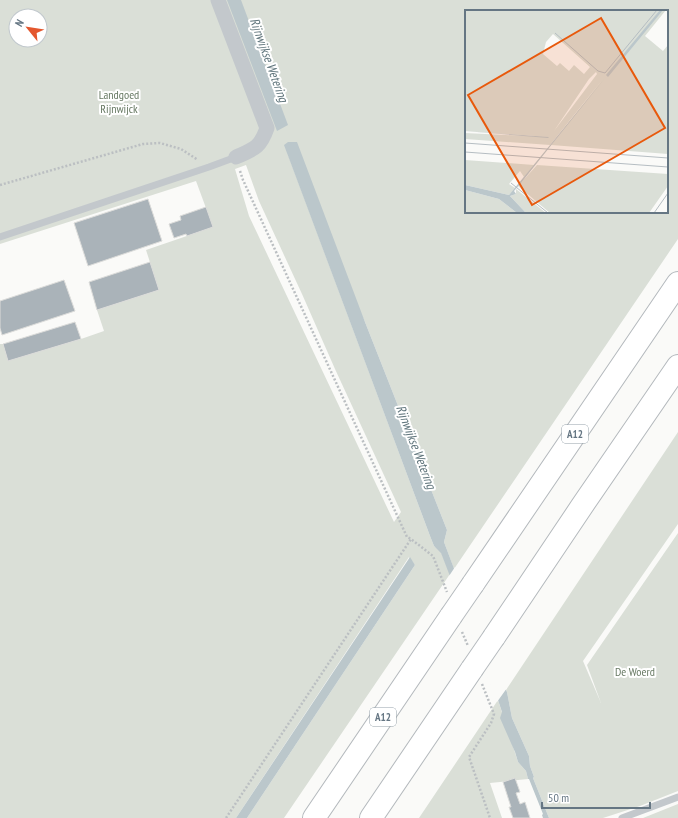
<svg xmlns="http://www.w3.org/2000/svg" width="678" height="818" font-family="'PT Sans Narrow',sans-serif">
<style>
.green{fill:#dadfd7;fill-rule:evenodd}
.water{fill:#bbc7cb}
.pier{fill:#fafaf8}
.building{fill:#aab3b9;stroke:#dcdcda}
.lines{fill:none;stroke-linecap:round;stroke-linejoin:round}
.motorway-casing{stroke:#b4b9bd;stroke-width:24}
.path{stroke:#bbbfc2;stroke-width:2.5;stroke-dasharray:2 2;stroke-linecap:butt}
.service{stroke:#c3c8cc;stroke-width:7}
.minor{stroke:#c3c8cc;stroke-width:15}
.motorway{stroke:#fff;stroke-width:22}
.motorway-bridge-casing{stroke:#b4b9bd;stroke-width:24;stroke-linecap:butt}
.motorway-bridge{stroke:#fff;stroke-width:22}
.labels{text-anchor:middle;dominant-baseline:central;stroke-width:4;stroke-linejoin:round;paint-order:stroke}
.shield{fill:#fff;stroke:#939fa8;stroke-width:1}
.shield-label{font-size:11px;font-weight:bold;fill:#657683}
.park-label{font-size:12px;fill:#687a64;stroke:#fff}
.water-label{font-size:13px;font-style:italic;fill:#60757c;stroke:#fff}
.inset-road{fill:none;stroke:#b5bdc2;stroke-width:1}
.view{fill:#e8590c;fill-opacity:0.15;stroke:#e8590c;stroke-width:2}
.inset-edge{fill:none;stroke:#657683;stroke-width:2}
</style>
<rect width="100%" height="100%" fill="#fafaf8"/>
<g class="green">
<path d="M 0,0 L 678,0 L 678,239 L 454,569 L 444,542 L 447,530 L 365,322 L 287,152 L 430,536 L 434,546 L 441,552 L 450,574 L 284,818 L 247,818 L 415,565 L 409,557 L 236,818 L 0,818 L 0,344 L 3,344 L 8,361 L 81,339 L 104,331 L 97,310 L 159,290 L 146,250 L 213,227 L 196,181 L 0,244 ZM 466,11 L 667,11 L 667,212 L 466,212 ZM 16,16 L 40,16 L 40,40 L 16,40 ZM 246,165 L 259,201 L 302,294 L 335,369 L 401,512 L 394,522 L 249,216 L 235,169 Z"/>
<path d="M 678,432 L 678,524 L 583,661 L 601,703 L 587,665 L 678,533 L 678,791 L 640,806 L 603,818 L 549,818 L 533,778 L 534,777 L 530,766 L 529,756 L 512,718 L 507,692 L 506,690 Z"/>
<path d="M 498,700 L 518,762 L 526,771 L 528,779 L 490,783 L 502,818 L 419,818 Z"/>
<path d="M 678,804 L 678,818 L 643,818 Z"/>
</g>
<g class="water">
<path d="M 227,0 L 241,0 L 288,125 L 277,131 Z"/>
<path d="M 288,142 L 297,142 L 365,322 L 447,530 L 444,542 L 497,683 L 506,690 L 507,692 L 512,718 L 529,756 L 530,766 L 534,777 L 533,778 L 549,818 L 543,818 L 542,815 L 543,814 L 529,779 L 528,779 L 526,771 L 518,762 L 515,752 L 500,718 L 502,712 L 498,700 L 441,553 L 434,546 L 430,536 L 284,145 Z"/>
<path d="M 410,557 L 415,565 L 247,818 L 236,818 Z"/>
</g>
<path class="pier" d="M 455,567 L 499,682 L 507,688 L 497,702 L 449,576 Z"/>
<g class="building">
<path d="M 148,199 L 162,241 L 88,266 L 74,223 Z"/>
<path d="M 206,207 L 213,227 L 187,236 L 186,234 L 174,238 L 169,224 L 181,220 L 180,216 Z"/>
<path d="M 150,262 L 159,290 L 97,310 L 89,282 Z"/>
<path d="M 64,280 L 75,311 L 2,335 L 0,328 L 0,301 Z"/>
<path d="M 75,322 L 81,339 L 8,361 L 3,344 Z"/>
<path d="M 515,778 L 520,792 L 516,793 L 520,804 L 525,802 L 530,818 L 513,818 L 509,807 L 511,807 L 503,782 Z"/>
</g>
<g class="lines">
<g class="motorway-casing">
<g id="motorway">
<path d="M 473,584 L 678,283"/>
<path d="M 494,637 L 582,506 L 678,366"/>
<path d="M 314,818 L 451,616"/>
<path d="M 371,818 L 472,669"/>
</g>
</g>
<g class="path">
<path d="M 240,171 L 243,180 L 407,537 L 411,539 L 433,556 L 447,592"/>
<path d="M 0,185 L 143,144 L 160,143 L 181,149 L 198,160"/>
<path d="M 462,632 L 468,646"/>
<path d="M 482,684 L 494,714 L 491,723 L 469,757 L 490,818"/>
<path d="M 226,818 L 411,539"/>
</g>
<g class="service">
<path d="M 0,237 L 209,167 L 236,157"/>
<path d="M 622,818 L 678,797"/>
</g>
<path class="minor" d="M 218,0 L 267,128 C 260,148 254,149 236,157"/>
<use href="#motorway" class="motorway"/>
<g class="motorway-bridge-casing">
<g id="motorway-bridge">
<path d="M 451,616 L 473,584"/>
<path d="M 472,669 L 494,637"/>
</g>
</g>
<use href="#motorway-bridge" class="motorway-bridge"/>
</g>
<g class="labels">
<g class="shield">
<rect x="562" y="425" width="26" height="18" rx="3"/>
<rect x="370" y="708" width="26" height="18" rx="3"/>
</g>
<g class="shield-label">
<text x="575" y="434">A12</text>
<text x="383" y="717">A12</text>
</g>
<g class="park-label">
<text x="119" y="94">Landgoed<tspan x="119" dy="14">Rijnwijck</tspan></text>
<text x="635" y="671">De Woerd</text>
</g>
<g class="water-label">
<text transform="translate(269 60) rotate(70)">Rijnwijkse Wetering</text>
<text transform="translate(416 447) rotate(69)">Rijnwijkse Wetering</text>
</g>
</g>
<g transform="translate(465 10)">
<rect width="203" height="203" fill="#fafaf8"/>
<path d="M 0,0 L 201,0 L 180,26 L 198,41 L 203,35 L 203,144 L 86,135 L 138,69 L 85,135 L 0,129 L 0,123 L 84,127 L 0,121 ZM 88,24 L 125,57 L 119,64 L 109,55 L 104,61 L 95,53 L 92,56 L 78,44 L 81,32 ZM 131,62 L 132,64 L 89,121 L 124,69 ZM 0,150 L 69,155 L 59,167 L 55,161 L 44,174 L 50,178 L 44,185 L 0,175 ZM 72,155 L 203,164 L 203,176 L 184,203 L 85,203 L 53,176 ZM 51,179 L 81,203 L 61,203 L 45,186 L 51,184 ZM 0,180 L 34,189 L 52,203 L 0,203 Z" fill="#dadfd7" fill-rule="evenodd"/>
<path d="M 195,0 L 198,0 L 143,67 L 141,65 ZM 140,68 L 56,173 L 49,181 L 51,184 L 45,186 L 61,203 L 52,203 L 34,189 L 0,180 L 0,175 L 44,185 ZM 0,121 L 84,127 L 83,128 Z" fill="#bbc7cb"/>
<path class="inset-road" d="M 90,23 L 133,61 L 140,63 L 192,0M 0,133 L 203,148M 0,142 L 203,157M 46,173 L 83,203M 189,203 L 203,183"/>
<path class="view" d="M 136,8 L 200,118 L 67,195 L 3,85 Z"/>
<rect width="203" height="203" class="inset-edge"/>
</g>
<g transform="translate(28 28) rotate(300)"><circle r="19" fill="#ffffff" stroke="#c1c8cd"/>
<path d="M0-3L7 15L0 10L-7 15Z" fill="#e4572e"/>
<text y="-6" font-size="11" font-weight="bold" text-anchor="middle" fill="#657683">N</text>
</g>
<path d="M542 802v6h108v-6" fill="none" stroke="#657683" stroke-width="2"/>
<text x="548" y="802" font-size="12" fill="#657683" stroke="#ffffff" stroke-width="3" paint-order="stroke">50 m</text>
</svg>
